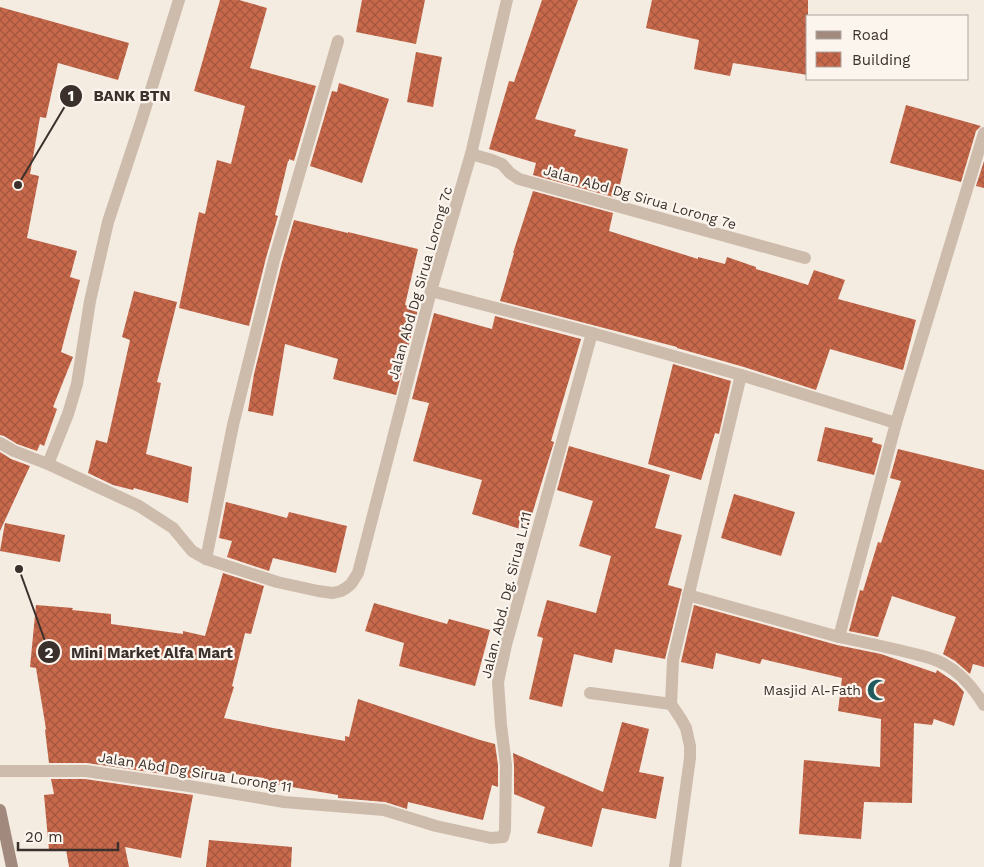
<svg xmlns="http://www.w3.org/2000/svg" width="984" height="867" font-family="'Work Sans',sans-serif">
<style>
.building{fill:url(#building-cross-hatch)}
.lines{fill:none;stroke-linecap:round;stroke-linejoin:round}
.minor{stroke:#cdbbac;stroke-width:12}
.secondary{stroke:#a18a7d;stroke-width:12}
.labels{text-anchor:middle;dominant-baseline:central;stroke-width:4.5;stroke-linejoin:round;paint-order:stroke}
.street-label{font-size:14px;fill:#3b302b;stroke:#fbf5ee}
.poi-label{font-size:14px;fill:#3b302b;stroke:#fbf5ee;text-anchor:end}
.leader{fill:none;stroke:#3b302b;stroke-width:2}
.callout-dot{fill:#3b302b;stroke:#fbf5ee;stroke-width:2}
.mark-label{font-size:15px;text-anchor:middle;font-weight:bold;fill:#fff}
.callout-label{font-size:15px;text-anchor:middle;font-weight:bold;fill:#3b302b;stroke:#fbf5ee;stroke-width:4.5;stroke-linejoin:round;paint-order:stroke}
</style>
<defs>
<pattern id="building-cross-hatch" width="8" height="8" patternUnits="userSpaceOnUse" patternTransform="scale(1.25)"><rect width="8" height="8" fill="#c8694b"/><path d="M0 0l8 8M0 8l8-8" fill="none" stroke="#a4573f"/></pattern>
</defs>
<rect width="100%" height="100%" fill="#f4ebe1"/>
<g class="building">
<path d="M 220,0 L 239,0 L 267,8 L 250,68 L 316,86 L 294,161 L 289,159 L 289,161 L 288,161 L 275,215 L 278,216 L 266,258 L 249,326 L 179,308 L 199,212 L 205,214 L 217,160 L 231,164 L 245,106 L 194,91 Z"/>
<path d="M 362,0 L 425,0 L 416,44 L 356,32 Z"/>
<path d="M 542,0 L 578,0 L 535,119 L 576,130 L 574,136 L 628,149 L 617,198 L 533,175 L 536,163 L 489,149 L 509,81 L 514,82 Z"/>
<path d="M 652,0 L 808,0 L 808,75 L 733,63 L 730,76 L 694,69 L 699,40 L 646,28 Z"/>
<path d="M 0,7 L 129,43 L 118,80 L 58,63 L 46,118 L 40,117 L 30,174 L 39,176 L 27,238 L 77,251 L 70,277 L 80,280 L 61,352 L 73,357 L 53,407 L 57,409 L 44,446 L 40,444 L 37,451 L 17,444 L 4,436 L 0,435 Z"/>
<path d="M 416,52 L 442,57 L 433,107 L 407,102 Z"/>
<path d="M 339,83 L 389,99 L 362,183 L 310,166 L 332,91 L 337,92 Z"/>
<path d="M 906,105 L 981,126 L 976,131 L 961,182 L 890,163 Z"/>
<path d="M 984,161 L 984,188 L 976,186 Z"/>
<path d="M 533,191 L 613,213 L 609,231 L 698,259 L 698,257 L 725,264 L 727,257 L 756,267 L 756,269 L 808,285 L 814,270 L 845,280 L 838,299 L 916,320 L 903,370 L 830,349 L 816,390 L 744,367 L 677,348 L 677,347 L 500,301 L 514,253 L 513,253 Z"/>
<path d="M 294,220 L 348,233 L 348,232 L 418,249 L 405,305 L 418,309 L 396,395 L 333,379 L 338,359 L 285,344 L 273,416 L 248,411 L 254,374 L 282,262 Z"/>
<path d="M 134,291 L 177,302 L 157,382 L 161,383 L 146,454 L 192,467 L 188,503 L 134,488 L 133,490 L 113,485 L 88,473 L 96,440 L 107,443 L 130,340 L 122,337 Z"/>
<path d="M 434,313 L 492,329 L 495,316 L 581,339 L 551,441 L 554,442 L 527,531 L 472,514 L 482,480 L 413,461 L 429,403 L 412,399 Z"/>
<path d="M 673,364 L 731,381 L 719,434 L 715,433 L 701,480 L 648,464 Z"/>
<path d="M 825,427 L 873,438 L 872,442 L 882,445 L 874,475 L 817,461 Z"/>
<path d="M 569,446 L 670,475 L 655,528 L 682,535 L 668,585 L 682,589 L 665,659 L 615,649 L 612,663 L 574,654 L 562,707 L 529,699 L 543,638 L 537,636 L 547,600 L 596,613 L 611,556 L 579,546 L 593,501 L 557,490 Z"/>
<path d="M 898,449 L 984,470 L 984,667 L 973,664 L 970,674 L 955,661 L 943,654 L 956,617 L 892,596 L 878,637 L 849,631 L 860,590 L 863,591 L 878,542 L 881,543 L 901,481 L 890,478 Z"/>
<path d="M 0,452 L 11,459 L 30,466 L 0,531 Z"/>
<path d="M 734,494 L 795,512 L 781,556 L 721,538 Z"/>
<path d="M 226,502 L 287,518 L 289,512 L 347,526 L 336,573 L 273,558 L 269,571 L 227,557 L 232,541 L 219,538 Z"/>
<path d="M 5,523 L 65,535 L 60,562 L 0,551 Z"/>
<path d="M 223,573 L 264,586 L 251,634 L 245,633 L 232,686 L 234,687 L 224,718 L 273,728 L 345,741 L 345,736 L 349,737 L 358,699 L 480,740 L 495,744 L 498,765 L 498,787 L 492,785 L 483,820 L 408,802 L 407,809 L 385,802 L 338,798 L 338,795 L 263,782 L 264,778 L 199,769 L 197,779 L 87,763 L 49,763 L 45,730 L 46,729 L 36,668 L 30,667 L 36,605 L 73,608 L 72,610 L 111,614 L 111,624 L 183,634 L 183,631 L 205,636 Z"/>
<path d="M 374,603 L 447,624 L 449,619 L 490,630 L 475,686 L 399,666 L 404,643 L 365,631 Z"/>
<path d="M 694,605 L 837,645 L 881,654 L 936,673 L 937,670 L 956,683 L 964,692 L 954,726 L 934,719 L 932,725 L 914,723 L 912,803 L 864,802 L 861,839 L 799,834 L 804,760 L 880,767 L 881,719 L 838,711 L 842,678 L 762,659 L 760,664 L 716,653 L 713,669 L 681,662 Z"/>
<path d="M 622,722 L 649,729 L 639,772 L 664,777 L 656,819 L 602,808 L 592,847 L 537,833 L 545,807 L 514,794 L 514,765 L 513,753 L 603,792 Z"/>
<path d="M 51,779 L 85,779 L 193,795 L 181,858 L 125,847 L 129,867 L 69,867 L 66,849 L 49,850 L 44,795 L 54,794 Z"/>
<path d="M 209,840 L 292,847 L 291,867 L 206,867 Z"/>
</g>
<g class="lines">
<g class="minor">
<path d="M 471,154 L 492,160 L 502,164 L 510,173 L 519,179 L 805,258"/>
<path d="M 431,291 L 592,333 L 741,375 L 896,423"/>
<path d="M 0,443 L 14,451 L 48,464 L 139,506 L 173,528 L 192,551 L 206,559 L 277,582 L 318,591 L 333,593 L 341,591 L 346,588 L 351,584 L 358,573 L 431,291 L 471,154 L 507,0"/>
<path d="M 48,464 L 68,414 L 77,384 L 90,301 L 108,222 L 141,122 L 179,0"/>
<path d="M 206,559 L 233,425 L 274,260 L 338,41"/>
<path d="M 688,595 L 839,637 L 896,423 L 984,133"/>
<path d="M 839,637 C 863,642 887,647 911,653 C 922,656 934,658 944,664 C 961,673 974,689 984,705"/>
<path d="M 590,693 L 671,704"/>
<path d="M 0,771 L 86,771 L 189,786 L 284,802 L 384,810 L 436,826 L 491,838 L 503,837 L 505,830 L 506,765 L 501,725 L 498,682 L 506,645 L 592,333"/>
<path d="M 675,867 L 690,758 L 690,746 L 686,728 L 681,719 L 671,704 L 673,660 L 741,375"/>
</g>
<path class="secondary" d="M 0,810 L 12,867"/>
</g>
<defs>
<g id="mosque-bare" transform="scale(1.725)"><path d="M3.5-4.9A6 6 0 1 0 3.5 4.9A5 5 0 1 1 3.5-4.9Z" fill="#1f5a5e" stroke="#fbf5ee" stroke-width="2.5" paint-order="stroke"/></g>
</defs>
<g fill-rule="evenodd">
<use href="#mosque-bare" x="878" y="690"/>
</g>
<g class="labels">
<g class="street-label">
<text transform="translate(640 197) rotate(16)">Jalan Abd Dg Sirua Lorong 7e</text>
<text transform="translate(420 283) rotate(-74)">Jalan Abd Dg Sirua Lorong 7c</text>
<text transform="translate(506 595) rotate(-76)">Jalan. Abd. Dg. Sirua Lr.11</text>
<text transform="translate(195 772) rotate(9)">Jalan Abd Dg Sirua Lorong 11</text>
</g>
<g class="poi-label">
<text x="861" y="690">Masjid Al-Fath</text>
</g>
</g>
<path class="leader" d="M18 185L71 96M19 569L49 652"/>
<g class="callout-dot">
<circle cx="18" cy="185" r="5"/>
<circle cx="19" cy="569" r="5"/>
<circle cx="71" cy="96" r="12"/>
<circle cx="49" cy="652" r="12"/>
</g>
<g class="mark-label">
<text x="71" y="101">1</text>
<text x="49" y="658">2</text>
</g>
<g class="callout-label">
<text x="132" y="101">BANK BTN</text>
<text x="152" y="658">Mini Market Alfa Mart</text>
</g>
<rect x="806" y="15" width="162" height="65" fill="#fbf5ee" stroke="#aea6a0"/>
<rect x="816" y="31" width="25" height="8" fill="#a18a7d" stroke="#aea6a0"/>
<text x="852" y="40" font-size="15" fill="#3b302b">Road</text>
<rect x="816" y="52" width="25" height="15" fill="url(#building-cross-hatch)" stroke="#aea6a0"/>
<text x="852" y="65" font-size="15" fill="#3b302b">Building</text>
<path d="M18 842v8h100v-8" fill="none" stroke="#3b302b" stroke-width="2.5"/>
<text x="25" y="842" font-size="15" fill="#3b302b" stroke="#fbf5ee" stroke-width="4" paint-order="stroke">20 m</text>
</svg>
